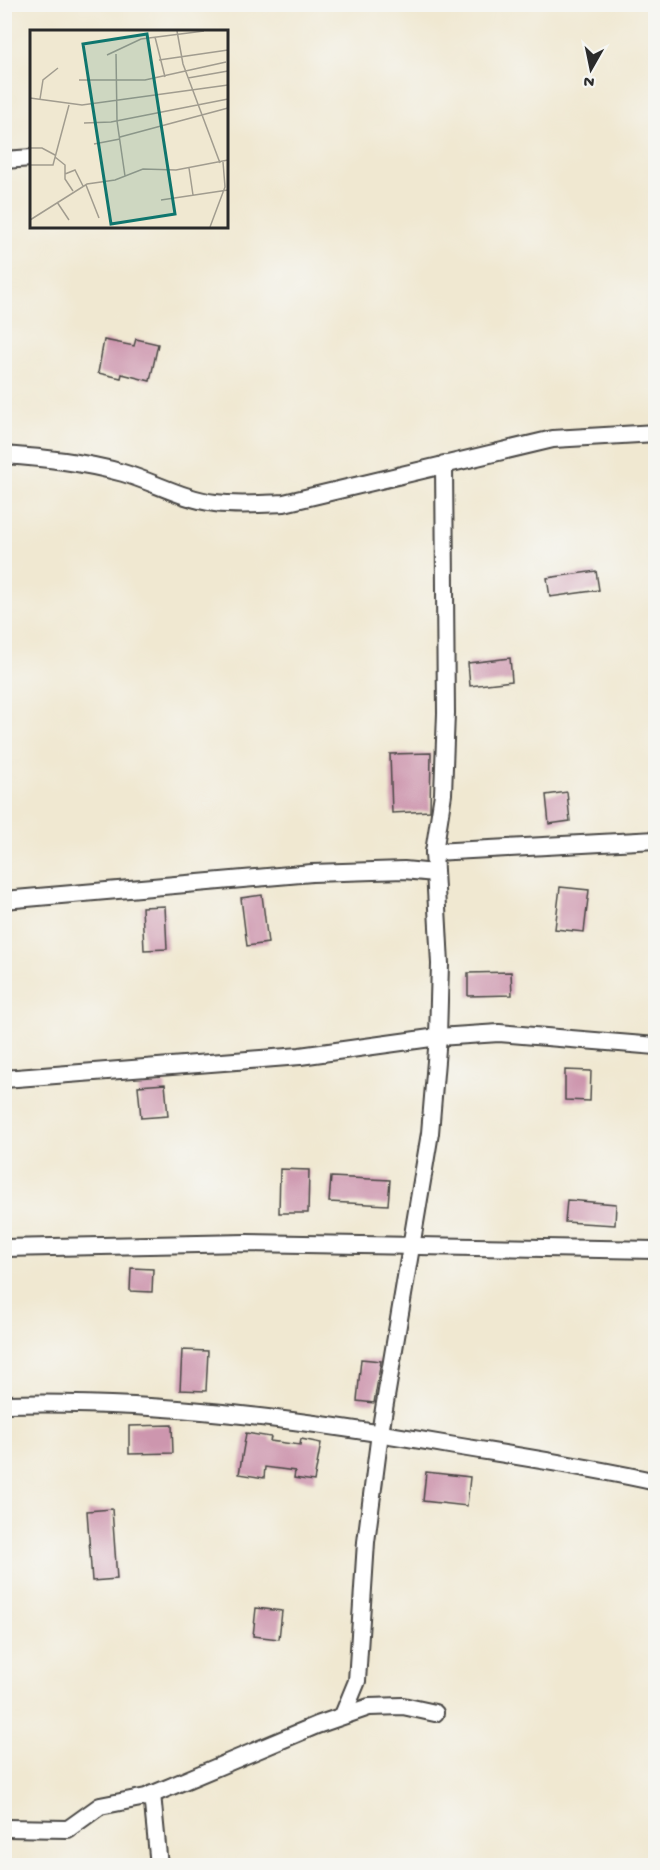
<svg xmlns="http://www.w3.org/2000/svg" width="660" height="1870" font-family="'Gochi Hand',sans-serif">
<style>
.building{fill:#cd96ae}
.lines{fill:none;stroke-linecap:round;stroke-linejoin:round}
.minor-casing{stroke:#494744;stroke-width:20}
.minor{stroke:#fff;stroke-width:16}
.inset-road{fill:none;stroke:#a19c8f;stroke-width:1.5}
.view{fill:#0f766e;fill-opacity:0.15;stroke:#0f766e;stroke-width:3}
.inset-edge{fill:none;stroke:#2b2b2b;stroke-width:3}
</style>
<rect width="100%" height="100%" fill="#f6f6f2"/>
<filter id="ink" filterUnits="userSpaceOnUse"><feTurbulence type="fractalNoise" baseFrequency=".0167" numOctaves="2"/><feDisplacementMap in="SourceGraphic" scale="12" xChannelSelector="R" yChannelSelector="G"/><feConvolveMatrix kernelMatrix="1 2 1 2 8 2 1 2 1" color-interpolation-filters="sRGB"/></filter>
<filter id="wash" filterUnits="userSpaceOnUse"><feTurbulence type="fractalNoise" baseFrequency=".008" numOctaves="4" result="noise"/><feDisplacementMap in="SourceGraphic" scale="24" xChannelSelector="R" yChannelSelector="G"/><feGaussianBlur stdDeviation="1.35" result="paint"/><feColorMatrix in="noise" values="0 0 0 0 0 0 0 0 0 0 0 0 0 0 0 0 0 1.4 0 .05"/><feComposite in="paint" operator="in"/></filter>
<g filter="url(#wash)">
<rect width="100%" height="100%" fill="#f0e8d1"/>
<g id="blocks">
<g class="building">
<path d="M 136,339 L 158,344 L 150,381 L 122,374 L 121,378 L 98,373 L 104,340 L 134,346 Z"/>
<path d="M 596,571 L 599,590 L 550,597 L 547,578 Z"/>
<path d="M 510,658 L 512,681 L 470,686 L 468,663 Z"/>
<path d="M 431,753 L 430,811 L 392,813 L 390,754 Z"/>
<path d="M 567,792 L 570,821 L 549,824 L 546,795 Z"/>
<path d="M 560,887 L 589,890 L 584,932 L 555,929 Z"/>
<path d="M 262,895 L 268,943 L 247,946 L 241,898 Z"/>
<path d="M 165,906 L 167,949 L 144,950 L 142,907 Z"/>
<path d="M 511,972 L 512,995 L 468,996 L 468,973 Z"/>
<path d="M 565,1070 L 591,1071 L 590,1101 L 565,1100 Z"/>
<path d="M 165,1084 L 168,1116 L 141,1118 L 138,1086 Z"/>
<path d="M 280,1169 L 309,1170 L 308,1213 L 279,1213 Z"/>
<path d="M 331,1177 L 390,1180 L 388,1205 L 329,1202 Z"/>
<path d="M 567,1200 L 616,1204 L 615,1225 L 565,1222 Z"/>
<path d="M 131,1268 L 153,1269 L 152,1292 L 130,1291 Z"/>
<path d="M 182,1350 L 208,1351 L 206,1391 L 180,1390 Z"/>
<path d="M 361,1359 L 381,1361 L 374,1403 L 357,1401 Z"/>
<path d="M 172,1425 L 173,1453 L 129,1454 L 129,1426 Z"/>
<path d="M 246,1433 L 271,1437 L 270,1441 L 300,1445 L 301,1439 L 321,1443 L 314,1481 L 294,1478 L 295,1471 L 265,1467 L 264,1478 L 239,1474 Z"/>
<path d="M 426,1472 L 470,1477 L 467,1506 L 423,1501 Z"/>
<path d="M 112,1509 L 117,1579 L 92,1581 L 87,1511 Z"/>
<path d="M 256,1608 L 282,1611 L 279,1639 L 253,1636 Z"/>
</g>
</g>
</g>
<g filter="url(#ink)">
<use href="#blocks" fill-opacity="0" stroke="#494744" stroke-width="1.5"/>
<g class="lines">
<g class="minor-casing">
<g id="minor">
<path d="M 4,160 L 32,158"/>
<path d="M 4,455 C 45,458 84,462 123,473 C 154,482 183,499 215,503 C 238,506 261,504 284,503 L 553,439 L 656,433"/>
<path d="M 434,852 L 656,840"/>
<path d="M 4,900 L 312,873 L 404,870 L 435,873"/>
<path d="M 4,1079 L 300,1056 L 438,1037 L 499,1033 L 656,1046"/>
<path d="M 4,1248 L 246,1243 L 656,1250"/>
<path d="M 4,1404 C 156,1400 306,1420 455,1446 C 522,1457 589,1467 656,1482"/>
<path d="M 343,1715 L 357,1681 L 366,1542 L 380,1433 L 430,1133 L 438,1037 L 440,964 L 434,852 L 443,794 L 446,713 L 444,464"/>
<path d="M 152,1794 L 159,1866"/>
<path d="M 4,1828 L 68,1829 L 100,1806 L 146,1797 L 317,1725 L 369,1707 L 403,1706 L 435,1713"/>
</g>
</g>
<use href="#minor" class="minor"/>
</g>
</g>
<g transform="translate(30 30)">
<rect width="198" height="198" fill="#f0e8d1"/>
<path class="inset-road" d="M 147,1 L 153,34 L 190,133M 125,7 L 135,47M 86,24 L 87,91 L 95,146M 77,25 L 111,9 L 174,1M 129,30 L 198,20M 158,48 L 198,41M 49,50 L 115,50 L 196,32M 0,68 L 52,75 L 198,55M 10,69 L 13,50 L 28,38M 54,93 L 81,92 L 198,69M 90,107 L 198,78M 64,114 L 90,109M 0,118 L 12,118 L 25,125M 25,127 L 35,135 L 35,149 L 43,161M 0,135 L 23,135 L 39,75M 159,138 L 163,165M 35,144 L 45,140 L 53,156M 56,155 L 69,188M 131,170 L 198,160M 27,172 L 39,190M 0,190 L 57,154 L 85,150 L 113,139 L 146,140 L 198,130M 180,197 L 195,157 L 193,132"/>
<path class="view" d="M 117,4 L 145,184 L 81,194 L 53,14 Z"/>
<rect width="198" height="198" class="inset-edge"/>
</g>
<rect width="660" height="1870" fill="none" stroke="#f6f6f2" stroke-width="24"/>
<g transform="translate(591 69) rotate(189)" stroke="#f6f6f2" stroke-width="4.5" paint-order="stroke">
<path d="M0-4.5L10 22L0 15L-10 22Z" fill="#2b2b2b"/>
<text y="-9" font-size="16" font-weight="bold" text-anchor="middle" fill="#2b2b2b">N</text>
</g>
</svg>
